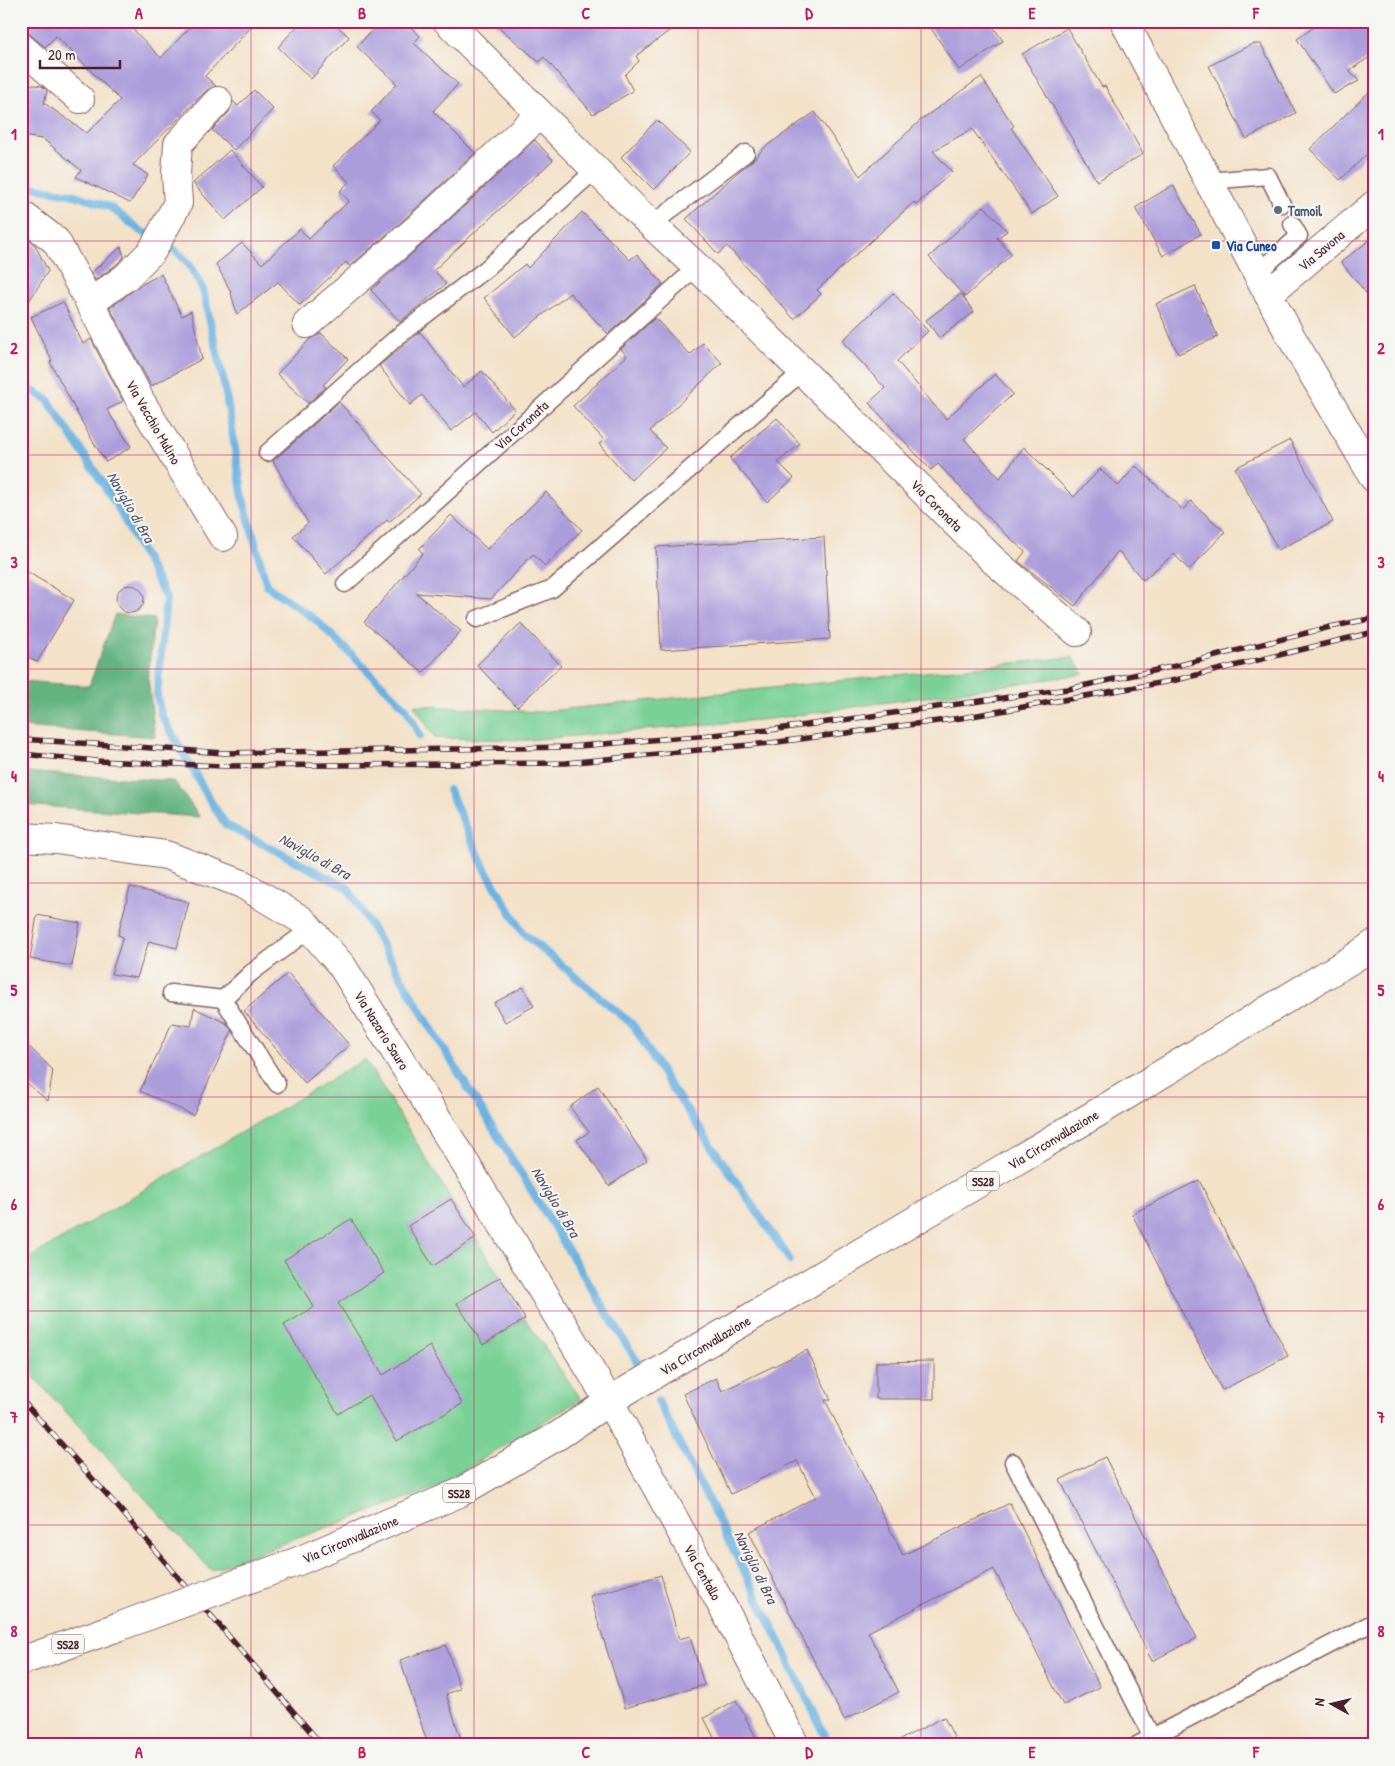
<svg xmlns="http://www.w3.org/2000/svg" width="1395" height="1766" font-family="'Patrick Hand',sans-serif">
<style>
.green{fill:#7ad196;stroke:#627860}
.forest{fill:#63b37f;stroke:#566955}
.lines{fill:none;stroke-linecap:round;stroke-linejoin:round}
.stream{stroke:#6ab2e2;stroke-width:8}
.building{fill:#ab9ddb}
.lane-casing{stroke:#856362;stroke-width:19}
.street-casing{stroke:#856362;stroke-width:30}
.secondary-casing{stroke:#856362;stroke-width:30}
.primary-casing{stroke:#856362;stroke-width:30}
.lane{stroke:#fff;stroke-width:16}
.street{stroke:#fff;stroke-width:28}
.secondary{stroke:#fff;stroke-width:28}
.primary{stroke:#fff;stroke-width:28}
.rail-casing{stroke:#4a1f2b;stroke-width:5.5}
.rail{stroke:#f6f6f2;stroke-width:4;stroke-dasharray:11;stroke-linecap:butt}
.primary-bridge-casing{stroke:#856362;stroke-width:30;stroke-linecap:butt}
.primary-bridge{stroke:#fff;stroke-width:28}
.grid{fill:none;stroke:#c2185b;stroke-width:1;stroke-opacity:0.55}
.service-dot{fill:#5c6f8a;stroke:#f6f6f2;stroke-width:2}
.transit-dot{fill:#1a4fb4;stroke:#f6f6f2;stroke-width:2}
.labels{text-anchor:middle;dominant-baseline:central;stroke-width:4;stroke-linejoin:round;paint-order:stroke}
.shield{fill:#f6f6f2;stroke:#7e6067;stroke-width:1}
.shield-label{font-size:12px;font-weight:bold;fill:#4a1f2b}
.service-label{font-size:14px;font-weight:bold;fill:#4e5e75;stroke:#f6f6f2;text-anchor:start}
.transit-label{font-size:14px;font-weight:bold;fill:#164399;stroke:#f6f6f2;text-anchor:start}
.street-label{font-size:14px;fill:#4a1f2b;stroke:#f6f6f2}
.water-label{font-size:15px;font-style:italic;fill:#55526b;stroke:#f6f6f2}
.neatline{fill:none;stroke:#c2185b;stroke-width:2}
.grid-label{font-size:16px;text-anchor:middle;font-weight:bold;fill:#c2185b}
</style>
<rect width="100%" height="100%" fill="#f6f6f2"/>
<filter id="ink" filterUnits="userSpaceOnUse"><feTurbulence type="fractalNoise" baseFrequency=".02" numOctaves="2"/><feDisplacementMap in="SourceGraphic" scale="10" xChannelSelector="R" yChannelSelector="G"/><feConvolveMatrix kernelMatrix="1 2 1 2 8 2 1 2 1" color-interpolation-filters="sRGB"/></filter>
<filter id="wash" filterUnits="userSpaceOnUse"><feTurbulence type="fractalNoise" baseFrequency=".0096" numOctaves="4" result="noise"/><feDisplacementMap in="SourceGraphic" scale="20" xChannelSelector="R" yChannelSelector="G"/><feGaussianBlur stdDeviation="1.12" result="paint"/><feColorMatrix in="noise" values="0 0 0 0 0 0 0 0 0 0 0 0 0 0 0 0 0 1.4 0 .05"/><feComposite in="paint" operator="in"/></filter>
<g filter="url(#wash)">
<rect width="100%" height="100%" fill="#f3e1c8"/>
<g class="green">
<path d="M 1072,657 L 1084,674 L 770,719 L 527,740 L 435,738 L 414,705 L 538,712 Z"/>
<path d="M 365,1059 L 451,1199 L 408,1226 L 433,1266 L 476,1238 L 500,1277 L 457,1303 L 483,1345 L 525,1319 L 581,1399 L 435,1488 L 211,1570 L 21,1363 L 21,1263 Z"/>
</g>
<g class="forest">
<path d="M 115,614 L 154,619 L 148,678 L 155,737 L 21,727 L 21,681 L 89,686 Z"/>
<path d="M 21,772 L 174,781 L 200,817 L 21,805 Z"/>
</g>
<g class="lines">
<g class="stream">
<path d="M 21,185 L 75,195 L 110,207 L 141,231 L 168,244 L 188,262 L 203,290 L 225,388 L 243,498 L 267,586 L 317,621 L 406,708 L 420,736"/>
<path d="M 21,384 L 48,400 L 115,502 L 166,598 L 157,695 L 161,714 L 211,802 L 226,825 L 348,888 L 439,1041 L 638,1363"/>
<path d="M 449,790 L 484,867 L 523,933 L 633,1025 L 667,1081 L 790,1260"/>
<path d="M 658,1401 L 780,1642 L 829,1745"/>
</g>
</g>
<g id="blocks">
<g class="building">
<path d="M 21,21 L 125,21 L 161,58 L 196,21 L 257,21 L 205,76 L 216,86 L 207,90 L 133,165 L 148,175 L 130,203 L 76,177 L 81,170 L 43,139 L 21,136 L 21,83 L 42,86 L 47,91 L 44,103 L 87,133 L 120,100 L 56,36 L 45,47 L 31,35 L 21,29 Z"/>
<path d="M 302,21 L 332,21 L 349,37 L 311,79 L 278,47 Z"/>
<path d="M 380,21 L 404,21 L 420,36 L 414,43 L 458,84 L 433,111 L 475,153 L 409,215 L 350,266 L 346,262 L 300,305 L 278,282 L 237,314 L 230,290 L 216,264 L 242,243 L 262,264 L 300,229 L 309,239 L 349,201 L 340,191 L 349,182 L 333,166 L 380,120 L 371,112 L 397,84 L 357,47 Z"/>
<path d="M 492,21 L 682,21 L 636,56 L 639,61 L 625,75 L 633,91 L 593,114 L 544,57 L 539,62 Z"/>
<path d="M 926,21 L 989,21 L 1003,41 L 959,70 Z"/>
<path d="M 1323,21 L 1374,21 L 1374,54 L 1349,71 L 1359,81 L 1334,94 L 1297,39 Z"/>
<path d="M 1067,28 L 1102,87 L 1105,86 L 1143,154 L 1097,181 L 1022,54 Z"/>
<path d="M 1252,44 L 1261,44 L 1296,113 L 1246,139 L 1209,66 Z"/>
<path d="M 981,77 L 1014,126 L 1011,128 L 1058,196 L 1032,214 L 972,129 L 933,151 L 952,172 L 916,205 L 914,202 L 817,290 L 821,294 L 794,319 L 727,246 L 718,254 L 686,219 L 738,172 L 752,161 L 765,147 L 815,112 L 860,176 L 922,119 Z"/>
<path d="M 1374,87 L 1374,147 L 1340,180 L 1310,149 Z"/>
<path d="M 254,90 L 273,109 L 234,150 L 212,130 L 229,112 L 233,101 L 238,106 Z"/>
<path d="M 657,120 L 690,152 L 654,190 L 621,157 Z"/>
<path d="M 535,140 L 553,160 L 434,270 L 446,284 L 400,322 L 371,290 L 430,238 Z"/>
<path d="M 230,150 L 262,187 L 225,220 L 193,183 Z"/>
<path d="M 1173,185 L 1201,234 L 1163,256 L 1135,208 Z"/>
<path d="M 984,206 L 1007,231 L 997,238 L 1012,254 L 965,297 L 929,257 Z"/>
<path d="M 582,212 L 630,260 L 637,254 L 663,284 L 608,334 L 570,293 L 515,337 L 484,298 L 525,264 L 528,268 Z"/>
<path d="M 21,234 L 35,245 L 48,271 L 21,314 Z"/>
<path d="M 1374,237 L 1374,303 L 1341,262 Z"/>
<path d="M 121,247 L 124,257 L 116,265 L 95,280 L 91,273 Z"/>
<path d="M 161,274 L 182,316 L 191,311 L 202,359 L 151,386 L 110,308 L 139,286 Z"/>
<path d="M 1195,286 L 1218,337 L 1178,354 L 1156,304 Z"/>
<path d="M 893,293 L 928,331 L 897,361 L 946,419 L 995,374 L 1013,394 L 964,439 L 1000,478 L 1024,447 L 1074,497 L 1100,469 L 1118,486 L 1136,466 L 1183,510 L 1191,501 L 1225,532 L 1189,570 L 1174,554 L 1143,580 L 1118,551 L 1075,606 L 1018,561 L 1025,552 L 992,521 L 938,464 L 931,470 L 869,403 L 885,388 L 842,341 Z"/>
<path d="M 961,294 L 974,312 L 939,338 L 926,320 Z"/>
<path d="M 63,302 L 83,344 L 91,339 L 123,401 L 107,410 L 131,447 L 106,462 L 89,435 L 50,362 L 52,361 L 31,317 Z"/>
<path d="M 655,318 L 690,355 L 703,343 L 722,363 L 650,431 L 666,448 L 631,480 L 599,444 L 604,440 L 573,406 L 627,356 L 621,349 Z"/>
<path d="M 420,332 L 463,387 L 482,371 L 515,410 L 492,432 L 476,412 L 451,431 L 422,395 L 410,405 L 379,366 Z"/>
<path d="M 321,333 L 348,359 L 323,385 L 326,387 L 308,403 L 277,374 L 310,339 Z"/>
<path d="M 339,402 L 421,494 L 389,522 L 387,520 L 326,574 L 293,536 L 308,523 L 273,461 Z"/>
<path d="M 777,418 L 800,444 L 778,462 L 794,478 L 767,502 L 730,458 Z"/>
<path d="M 1290,440 L 1333,522 L 1278,550 L 1235,468 Z"/>
<path d="M 546,492 L 582,530 L 545,566 L 533,554 L 491,599 L 416,593 L 461,631 L 423,673 L 364,622 L 423,553 L 419,549 L 451,515 L 487,549 Z"/>
<path d="M 824,537 L 830,639 L 661,650 L 656,547 Z"/>
<path d="M 21,568 L 74,600 L 37,662 L 21,653 Z"/>
<circle cx="130" cy="599" r="14"/>
<path d="M 521,623 L 561,666 L 517,707 L 477,665 Z"/>
<path d="M 130,887 L 189,902 L 177,948 L 149,941 L 137,978 L 111,974 L 123,937 L 118,935 Z"/>
<path d="M 37,915 L 80,923 L 72,966 L 30,959 Z"/>
<path d="M 288,973 L 349,1045 L 305,1083 L 244,1011 Z"/>
<path d="M 523,987 L 534,1006 L 505,1022 L 494,1003 Z"/>
<path d="M 194,1008 L 226,1023 L 232,1031 L 193,1115 L 140,1091 L 172,1023 L 191,1026 Z"/>
<path d="M 21,1039 L 53,1070 L 48,1101 L 21,1078 Z"/>
<path d="M 598,1086 L 647,1160 L 609,1186 L 577,1140 L 589,1132 L 570,1107 Z"/>
<path d="M 1199,1180 L 1288,1356 L 1222,1390 L 1132,1214 Z"/>
<path d="M 451,1199 L 476,1238 L 433,1266 L 408,1226 Z"/>
<path d="M 351,1219 L 384,1273 L 338,1303 L 383,1375 L 430,1346 L 462,1404 L 397,1441 L 369,1395 L 338,1414 L 284,1325 L 314,1307 L 284,1260 Z"/>
<path d="M 500,1277 L 525,1319 L 483,1345 L 457,1303 Z"/>
<path d="M 807,1350 L 831,1400 L 825,1400 L 903,1555 L 1010,1503 L 1100,1687 L 1063,1705 L 994,1569 L 868,1632 L 899,1692 L 844,1720 L 749,1532 L 816,1497 L 797,1461 L 731,1494 L 683,1394 L 716,1378 L 722,1391 Z"/>
<path d="M 934,1361 L 934,1399 L 876,1399 L 876,1362 Z"/>
<path d="M 1105,1457 L 1197,1638 L 1152,1661 L 1060,1480 Z"/>
<path d="M 661,1575 L 679,1639 L 690,1636 L 704,1685 L 625,1708 L 590,1596 Z"/>
<path d="M 446,1645 L 460,1689 L 446,1694 L 463,1745 L 428,1745 L 400,1660 Z"/>
<path d="M 736,1700 L 760,1745 L 718,1745 L 704,1718 Z"/>
<path d="M 944,1717 L 958,1745 L 890,1745 Z"/>
</g>
</g>
</g>
<g filter="url(#ink)">
<use href="#blocks" fill-opacity="0" stroke="#856362" stroke-width="1"/>
<g class="lines">
<g class="lane-casing">
<g id="lane">
<path d="M 1208,181 L 1268,176 L 1282,204"/>
<path d="M 651,225 L 746,153"/>
<path d="M 1257,273 L 1299,236 L 1292,224"/>
<path d="M 267,453 L 397,337 L 487,268 L 595,170"/>
<path d="M 345,584 L 697,267"/>
<path d="M 477,619 L 552,589 L 803,371"/>
<path d="M 171,993 L 223,999"/>
<path d="M 277,1084 L 223,999 L 251,973 L 310,929"/>
<path d="M 1013,1462 L 1156,1745"/>
<path d="M 1137,1745 L 1374,1622"/>
</g>
</g>
<g class="street-casing">
<g id="street">
<path d="M 447,21 L 638,212 L 697,267 L 993,560 L 1077,632"/>
<path d="M 21,47 L 80,99"/>
<path d="M 21,214 L 56,241 L 90,303 L 126,277 L 152,251 L 178,203 L 176,174 L 178,144 L 218,101"/>
<path d="M 1268,294 L 1374,205"/>
<path d="M 90,303 L 140,400 L 223,537"/>
<path d="M 307,324 L 419,227 L 540,114"/>
<path d="M 21,837 L 56,839 L 166,855 L 242,884 L 302,920 L 342,966 L 473,1176 L 609,1401"/>
</g>
</g>
<g class="secondary-casing">
<g id="secondary">
<path d="M 1124,21 L 1290,335 L 1374,478"/>
<path d="M 609,1401 L 731,1622 L 795,1745"/>
</g>
</g>
<g class="primary-casing">
<g id="primary">
<path d="M 296,1562 L 459,1493 L 559,1435 L 609,1401 L 1092,1116 L 1354,958 L 1374,944"/>
<path d="M 21,1661 L 115,1628"/>
</g>
</g>
<use href="#lane" class="lane"/>
<use href="#street" class="street"/>
<use href="#secondary" class="secondary"/>
<use href="#primary" class="primary"/>
<g class="rail-casing">
<g id="rail">
<path d="M 21,739 L 224,753 L 568,747 L 770,730 L 1068,689 L 1180,665 L 1330,627 L 1374,618"/>
<path d="M 21,754 L 97,761 L 224,766 L 566,763 L 770,743 L 961,718 L 1176,680 L 1374,632"/>
<path d="M 21,1399 L 118,1507 L 322,1745"/>
</g>
</g>
<use href="#rail" class="rail"/>
<g class="primary-bridge-casing">
<path id="primary-bridge" d="M 115,1628 L 296,1562"/>
</g>
<use href="#primary-bridge" class="primary-bridge"/>
</g>
</g>
<path class="grid" d="M 251,21 L 251,1745M 474,21 L 474,1745M 698,21 L 698,1745M 921,21 L 921,1745M 1144,21 L 1144,1745M 21,241 L 1374,241M 21,455 L 1374,455M 21,669 L 1374,669M 21,883 L 1374,883M 21,1097 L 1374,1097M 21,1311 L 1374,1311M 21,1525 L 1374,1525"/>
<circle class="service-dot" cx="1278" cy="210" r="5"/>
<rect class="transit-dot" x="1211" y="240" width="10" height="10" rx="2.5"/>
<g class="labels">
<g class="shield">
<rect x="967" y="1171.5" width="32" height="19" rx="4"/>
<rect x="443" y="1483.5" width="32" height="19" rx="4"/>
<rect x="52" y="1634.5" width="32" height="19" rx="4"/>
</g>
<g class="shield-label">
<text x="983" y="1181">SS28</text>
<text x="459" y="1493">SS28</text>
<text x="68" y="1644">SS28</text>
</g>
<g class="service-label">
<text x="1288" y="210">Tamoil</text>
</g>
<g class="transit-label">
<text x="1226" y="245">Via Cuneo</text>
</g>
<g class="street-label">
<text transform="translate(1321 250) rotate(-40)">Via Savona</text>
<text transform="translate(154 422) rotate(60)">Via Vecchio Mulino</text>
<text transform="translate(521 425) rotate(-42)">Via Coronata</text>
<text transform="translate(937 505) rotate(45)">Via Coronata</text>
<text transform="translate(382 1030) rotate(58)">Via Nazario Sauro</text>
<text transform="translate(1053 1139) rotate(-31)">Via Circonvallazione</text>
<text transform="translate(705 1345) rotate(-31)">Via Circonvallazione</text>
<text transform="translate(350 1539) rotate(-23)">Via Circonvallazione</text>
<text transform="translate(703 1572) rotate(61)">Via Centallo</text>
</g>
<g class="water-label">
<text transform="translate(131 507) rotate(60)">Naviglio di Bra</text>
<text transform="translate(315 856) rotate(29)">Naviglio di Bra</text>
<text transform="translate(556 1202) rotate(59)">Naviglio di Bra</text>
<text transform="translate(756 1567) rotate(64)">Naviglio di Bra</text>
</g>
</g>
<rect width="1395" height="1766" fill="none" stroke="#f6f6f2" stroke-width="55"/>
<g transform="translate(1332 1704) rotate(278)" stroke="#f6f6f2" stroke-width="4" paint-order="stroke">
<path d="M0-4L9 19L0 12L-9 19Z" fill="#4a1f2b"/>
<text y="-8" font-size="14" font-weight="bold" text-anchor="middle" fill="#4a1f2b">N</text>
</g>
<path d="M40 60v8h80v-8" fill="none" stroke="#4a1f2b" stroke-width="2.5"/>
<text x="48" y="60" font-size="15" fill="#4a1f2b" stroke="#f6f6f2" stroke-width="4" paint-order="stroke">20 m</text>
<rect x="28" y="28" width="1340" height="1710" class="neatline"/>
<g class="grid-label">
<text x="139" y="19">A</text>
<text x="362" y="19">B</text>
<text x="586" y="19">C</text>
<text x="809" y="19">D</text>
<text x="1032" y="19">E</text>
<text x="1256" y="19">F</text>
<text x="14" y="140">1</text>
<text x="1381" y="140">1</text>
<text x="14" y="354">2</text>
<text x="1381" y="354">2</text>
<text x="14" y="568">3</text>
<text x="1381" y="568">3</text>
<text x="14" y="782">4</text>
<text x="1381" y="782">4</text>
<text x="14" y="996">5</text>
<text x="1381" y="996">5</text>
<text x="14" y="1210">6</text>
<text x="1381" y="1210">6</text>
<text x="14" y="1423">7</text>
<text x="1381" y="1423">7</text>
<text x="14" y="1637">8</text>
<text x="1381" y="1637">8</text>
<text x="139" y="1758">A</text>
<text x="362" y="1758">B</text>
<text x="586" y="1758">C</text>
<text x="809" y="1758">D</text>
<text x="1032" y="1758">E</text>
<text x="1256" y="1758">F</text>
</g>
</svg>
